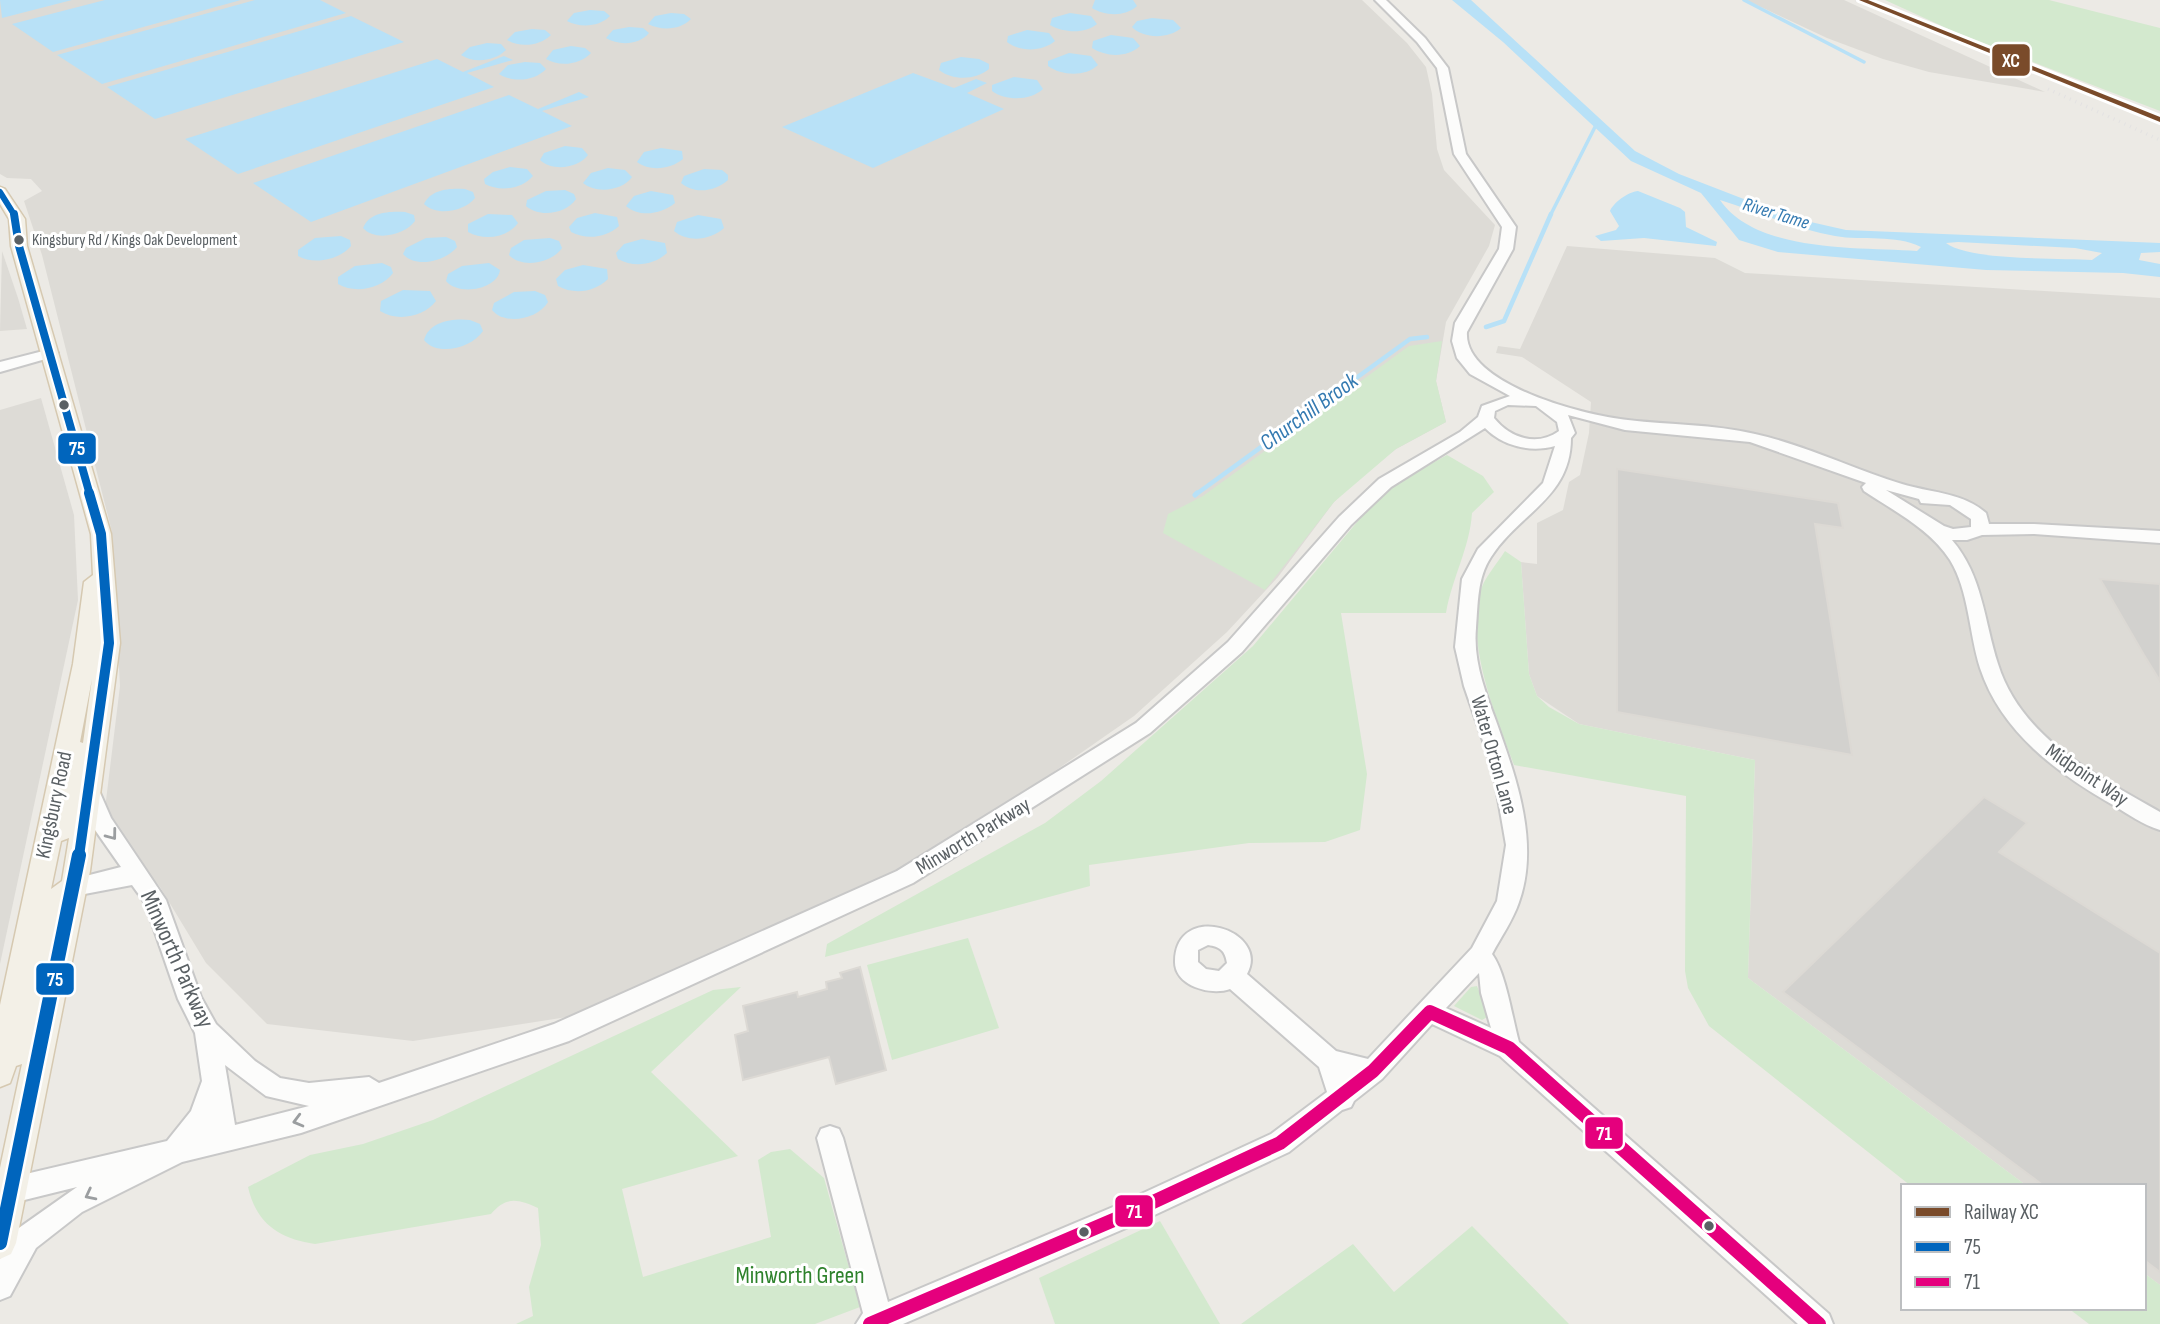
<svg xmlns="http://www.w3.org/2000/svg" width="2160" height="1324" font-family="'Sofia Sans Condensed',sans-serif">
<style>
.industrial{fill:#dddbd6}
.green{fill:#d3e9ce}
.water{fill:#b8e1f7;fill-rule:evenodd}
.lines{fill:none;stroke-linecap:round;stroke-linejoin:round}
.stream-far2{stroke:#b8e1f7;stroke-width:3.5}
.stream-far1{stroke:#b8e1f7;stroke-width:4.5}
.stream{stroke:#b8e1f7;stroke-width:5}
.building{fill:#d2d1ce;stroke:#dcd9d4;stroke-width:2}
.minor-casing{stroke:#c8c8c8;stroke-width:4}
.major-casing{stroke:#d6c9b1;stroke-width:3}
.minor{fill:#fcfcfb;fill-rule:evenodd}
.major{fill:#f3f0e7;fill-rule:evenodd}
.rail{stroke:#e3e2e2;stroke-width:3.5;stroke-dasharray:1 5;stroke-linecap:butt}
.bus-1-far3-casing{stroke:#fff;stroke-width:10}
.bus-1-far2-casing{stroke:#fff;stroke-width:12}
.bus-1-far1-casing{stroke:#fff;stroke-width:16}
.bus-1-casing{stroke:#fff;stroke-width:19}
.bus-2-casing{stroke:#fff;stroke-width:19}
.bus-1-far3{stroke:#0065bd;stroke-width:6}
.bus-1-far2{stroke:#0065bd;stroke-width:8}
.bus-1-far1{stroke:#0065bd;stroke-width:10}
.bus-1{stroke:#0065bd;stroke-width:14}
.bus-2{stroke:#e5007d;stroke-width:14}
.rail-1-casing{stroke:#fff;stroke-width:6}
.rail-1{fill:#7a4b2a;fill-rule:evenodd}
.oneway{stroke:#9b9ea0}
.bus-dot{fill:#5a6064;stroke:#fff;stroke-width:2.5}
.labels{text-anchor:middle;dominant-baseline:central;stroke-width:6;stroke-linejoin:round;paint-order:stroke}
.far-bus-label{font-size:16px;fill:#5a6064;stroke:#fff;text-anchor:start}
.far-water-label{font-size:19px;font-style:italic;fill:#347ab1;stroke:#fff}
.street-label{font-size:21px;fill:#5a6064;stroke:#fff}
.water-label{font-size:23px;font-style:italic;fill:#347ab1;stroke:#fff}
.near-street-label{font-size:24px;fill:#5a6064;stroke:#fff}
.near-park-label{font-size:24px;fill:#2e822c;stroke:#fff}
.line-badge{stroke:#fff;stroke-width:2.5}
.badge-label{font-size:19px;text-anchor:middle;font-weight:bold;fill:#fff}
</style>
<rect width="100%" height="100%" fill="#eceae5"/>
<g class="industrial">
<path d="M 0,0 L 1362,0 L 1407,43 L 1426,67 L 1432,94 L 1437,149 L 1444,170 L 1495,225 L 1489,246 L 1446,322 L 1436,381 L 1446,422 L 1396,449 L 1364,473 L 1334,502 L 1278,577 L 1227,632 L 1134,716 L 1029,789 L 901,868 L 567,1017 L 413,1041 L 267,1024 L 206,963 L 160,887 L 104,817 L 120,686 L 112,532 L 42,255 L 24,201 L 42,191 L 31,179 L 7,178 L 0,174 Z"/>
<path d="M 1746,0 L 1844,0 L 2045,92 L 1929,72 L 1883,59 L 1827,38 Z"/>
<path d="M 1567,246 L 1715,258 L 1745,273 L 2160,298 L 2160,1285 L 2144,1273 L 2144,1186 L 2027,1186 L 1748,978 L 1755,760 L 1579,724 L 1537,696 L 1529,674 L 1521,562 L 1537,564 L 1537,523 L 1563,510 L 1569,482 L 1580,475 L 1589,433 L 1591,402 L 1522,357 L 1496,353 L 1498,346 L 1520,349 Z"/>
<path d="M 2,251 L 18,298 L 27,329 L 0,331 Z"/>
<path d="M 41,398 L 74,515 L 78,600 L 0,964 L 0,410 Z"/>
</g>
<g class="green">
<path d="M 1885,0 L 2049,0 L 2160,28 L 2160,111 L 1955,32 Z"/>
<path d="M 1442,341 L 1436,381 L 1446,422 L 1396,449 L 1334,502 L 1265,590 L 1163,533 L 1168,514 L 1203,496 L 1409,346 Z"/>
<path d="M 1447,455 L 1483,476 L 1494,492 L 1472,513 C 1470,547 1452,578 1446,613 L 1341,613 L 1367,774 L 1360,830 L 1325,842 L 1249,843 L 1089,865 L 1090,886 L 825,957 L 827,944 L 1045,823 L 1101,781 L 1253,646 L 1368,509 L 1393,485 Z"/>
<path d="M 1505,551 L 1521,562 L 1529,674 L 1537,696 L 1549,707 L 1579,724 L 1755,760 L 1748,978 L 2027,1186 L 1911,1186 L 1709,1026 L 1688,988 L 1685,971 L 1686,796 L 1514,765 C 1496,716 1466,646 1480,593 C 1483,579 1497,564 1505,551 Z"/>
<path d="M 968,938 L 999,1028 L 892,1060 L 867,965 Z"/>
<path d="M 1477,986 L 1489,1016 L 1482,1020 L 1454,1006 L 1471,987 Z"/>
<path d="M 741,987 L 651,1072 L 738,1156 L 622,1189 L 643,1277 L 771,1237 L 758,1160 L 771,1152 L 790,1149 L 824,1178 L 860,1307 L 815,1324 L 516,1324 L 533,1316 L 529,1287 L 541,1245 L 538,1208 C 518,1199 506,1196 491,1214 L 315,1244 C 279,1239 256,1223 248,1187 L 310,1155 L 363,1144 L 433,1120 L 713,990 Z"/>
<path d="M 1160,1221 L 1220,1324 L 1055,1324 L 1039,1278 Z"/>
<path d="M 1472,1226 L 1569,1324 L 1241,1324 L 1353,1244 L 1394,1292 Z"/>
<path d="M 2144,1273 L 2160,1285 L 2160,1324 L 2089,1324 L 2068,1308 L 2144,1308 Z"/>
</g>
<g class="water">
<path d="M 0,0 L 72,0 L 2,18 Z"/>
<path d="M 105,0 L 241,0 L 53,52 L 12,24 Z"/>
<path d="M 255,0 L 320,0 L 346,13 L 102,84 L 57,55 Z"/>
<path d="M 1095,0 L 1133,0 L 1137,6 C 1125,17 1105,16 1092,8 Z"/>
<path d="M 1452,0 L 1471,0 L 1635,151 L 1679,174 L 1793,218 L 1846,230 L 2160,243 L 2160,252 L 2141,253 L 2139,260 L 2160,264 L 2160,277 L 2123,273 L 1986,270 L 1870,260 L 1778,252 L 1739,240 L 1701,193 L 1631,161 L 1503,42 ZM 1720,200 C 1759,212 1795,229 1835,236 C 1863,241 1895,234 1921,247 L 1917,251 C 1859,247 1756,253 1720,200 ZM 1958,242 L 2075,248 L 2102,253 L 2092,260 C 2060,258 1969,261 1946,243 Z"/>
<path d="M 590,10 L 604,11 L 610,16 C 599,27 580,28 567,21 L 574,13 Z"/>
<path d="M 671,13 L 684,14 L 691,19 C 680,30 662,31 648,24 L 655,16 Z"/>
<path d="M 1070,13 L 1091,16 L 1097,24 C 1085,34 1064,33 1050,25 L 1052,18 Z"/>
<path d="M 351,16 L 404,42 L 155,119 L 107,87 Z"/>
<path d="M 1152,18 L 1173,20 L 1181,28 C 1169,39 1143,39 1132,27 L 1137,21 Z"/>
<path d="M 629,27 L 643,28 L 649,33 C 639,45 619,46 606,38 L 613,30 Z"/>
<path d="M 532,29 L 545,30 L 551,35 C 540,46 520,48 507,40 L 515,32 Z"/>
<path d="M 1027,30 L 1049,33 L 1055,41 C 1042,52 1020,52 1007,42 L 1008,36 Z"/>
<path d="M 1111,35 L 1133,38 L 1140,46 C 1127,58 1106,57 1092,48 L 1093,41 Z"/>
<path d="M 487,43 L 501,44 L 506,50 C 495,61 474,64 461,55 L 470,47 Z"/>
<path d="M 571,46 L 585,48 L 591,53 C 580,65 559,67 546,59 L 553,50 Z"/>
<path d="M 1069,53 L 1091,56 L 1098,65 C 1085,77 1062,76 1048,66 L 1048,61 Z"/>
<path d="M 504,56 L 513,60 L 467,73 L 494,87 L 238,174 L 185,139 L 437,59 L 463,72 Z"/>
<path d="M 961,57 L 979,59 L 989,64 L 989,69 C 976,80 953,81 939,70 L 941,63 Z"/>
<path d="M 525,62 L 540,63 L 546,69 C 535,81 513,83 499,74 L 508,65 Z"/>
<path d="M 913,73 L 954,88 L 976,79 L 987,83 L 967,93 L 1004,109 L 873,168 L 782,127 Z"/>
<path d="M 1014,77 L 1037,80 L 1043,89 C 1030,101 1006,101 992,91 L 992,85 Z"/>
<path d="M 579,92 L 589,97 L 542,111 L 572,126 L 311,222 L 253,183 L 509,95 L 538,109 Z"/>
<path d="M 565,146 L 582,148 L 588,155 C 578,168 553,172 540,160 L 544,153 Z"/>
<path d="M 661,148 L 682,151 L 683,159 C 671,169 650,172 637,162 L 644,152 Z"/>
<path d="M 510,167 L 527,169 L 533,176 C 522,189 500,192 485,184 L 484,179 L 493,172 Z"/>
<path d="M 608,168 L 625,170 L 632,177 C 622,191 596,194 583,183 L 591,173 Z"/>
<path d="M 704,169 L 722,170 L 728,175 L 728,180 C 716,191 695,195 681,183 L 684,176 Z"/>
<path d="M 465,189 L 473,192 L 475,198 C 465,211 437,217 424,204 C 431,189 450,188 465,189 Z"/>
<path d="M 565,190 L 574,194 L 576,199 C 566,214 539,218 526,206 L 527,200 L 546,191 Z"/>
<path d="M 651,191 L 673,195 L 675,203 C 662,214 639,218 626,206 L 634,196 Z"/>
<path d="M 1638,191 L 1680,208 L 1685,212 L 1686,227 L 1717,242 L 1716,246 L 1644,238 L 1601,241 L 1595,236 L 1616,230 L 1619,226 L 1610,211 C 1614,202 1628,192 1638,191 Z"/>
<path d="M 405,212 L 414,215 L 415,221 C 405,235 375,242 363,228 C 369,212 390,211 405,212 Z"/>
<path d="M 595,213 L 617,217 L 619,226 C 606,238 586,240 571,232 L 569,227 L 577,218 Z"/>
<path d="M 488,214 L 512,215 L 518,223 C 507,238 484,241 468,232 L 468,224 Z"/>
<path d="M 698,215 L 721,219 L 724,228 C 711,240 688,243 674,231 L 677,222 Z"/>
<path d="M 341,236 L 350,240 L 351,246 C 339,260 314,265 298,256 L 298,250 L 315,238 Z"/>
<path d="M 446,237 L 455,241 L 457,247 C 446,261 416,269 403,254 L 406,248 L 426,238 Z"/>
<path d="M 550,238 L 559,241 L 562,248 C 552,263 522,269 509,255 L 511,248 L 524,240 Z"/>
<path d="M 642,239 L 665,243 L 667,253 C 654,265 634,268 618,259 L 616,253 L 624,244 Z"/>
<path d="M 382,263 L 391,267 L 393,273 C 381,289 355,294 338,284 L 338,277 L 355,266 Z"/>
<path d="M 489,263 L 500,270 C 497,290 458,296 446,281 L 448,274 L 462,266 Z"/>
<path d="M 583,265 L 607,269 L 608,279 C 595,292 574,295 558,286 L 556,279 L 565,270 Z"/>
<path d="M 403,290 L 430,291 L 436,301 C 424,317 397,322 380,311 L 381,301 Z"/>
<path d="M 535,291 L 545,295 L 548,302 C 538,319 505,326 492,310 L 494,303 L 514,292 Z"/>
<path d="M 470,320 L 480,324 L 483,331 C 472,348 437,357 424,340 C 429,321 454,318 470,320 Z"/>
</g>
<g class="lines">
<g class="stream-far2">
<path d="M 1744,0 L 1864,62"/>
<path d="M 1550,216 L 1596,125"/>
</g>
<g class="stream-far1">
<path d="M 1486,327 L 1504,321 L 1551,214"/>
<path d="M 1195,495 L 1410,339 L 1427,337"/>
</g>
<path class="stream" d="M 1195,495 L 1197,493"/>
</g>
<g class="building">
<path d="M 1617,469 L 1838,503 L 1843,528 L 1815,524 L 1852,755 L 1617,712 Z"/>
<path d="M 2100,579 L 2160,584 L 2160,681 L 2144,655 Z"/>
<path d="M 1984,797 L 2027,823 L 1999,852 L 2160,953 L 2160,1272 L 2144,1260 L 2144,1186 L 2044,1186 L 1783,992 Z"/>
<path d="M 860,967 L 886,1070 L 836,1084 L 829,1057 L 743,1080 L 735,1035 L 748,1031 L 743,1006 L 797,992 L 798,997 L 827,989 L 826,982 L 842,978 L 840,973 Z"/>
</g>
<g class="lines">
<g class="minor-casing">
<g id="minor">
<path d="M 1375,0 L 1386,0 L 1425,38 L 1448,68 L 1466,154 L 1516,227 L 1513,249 L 1467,332 C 1463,385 1587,416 1628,420 C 1670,425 1713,424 1755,434 C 1805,445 1853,469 1902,484 C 1931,493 1962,492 1986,513 L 1989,524 L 2034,524 L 2160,531 L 2160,543 L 2034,534 L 1982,535 L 1967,540 L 1952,540 C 1983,576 1984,621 1998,664 C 2021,738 2097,776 2160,812 L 2160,830 C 2143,825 2128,814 2113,805 C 2057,773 2001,732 1980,668 C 1969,633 1969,591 1950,560 C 1930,529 1894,511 1864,491 L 1862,487 L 1866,483 L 1750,442 L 1625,430 L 1568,415 L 1575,433 L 1571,438 C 1571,498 1519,513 1491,557 C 1477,578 1478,604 1476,628 C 1473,661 1485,691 1496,721 C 1516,777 1540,843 1519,902 C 1513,920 1501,937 1492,954 C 1506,973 1512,1017 1519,1042 L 1829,1314 L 1833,1324 L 1798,1324 L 1500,1056 L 1432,1024 L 1382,1079 L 1354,1101 L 1351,1107 L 1342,1110 L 1289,1152 L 1133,1225 L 903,1324 L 856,1324 L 863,1313 L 817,1138 L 821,1129 L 830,1126 L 839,1129 L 843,1138 L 888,1302 L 1113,1207 L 1271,1134 L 1327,1092 L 1319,1067 L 1230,989 C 1211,996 1174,986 1175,961 C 1176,900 1271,930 1247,974 L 1336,1051 L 1368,1059 L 1472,948 L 1497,901 L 1506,845 L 1493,770 L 1464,686 L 1455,647 L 1462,579 L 1478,549 L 1543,483 L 1555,446 C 1530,453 1503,446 1485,428 L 1391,487 L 1351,525 L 1242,652 L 1150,733 L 913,883 L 569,1041 L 301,1133 L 182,1162 L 82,1212 L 36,1248 L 10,1296 L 0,1300 L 0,1259 L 16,1230 L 77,1187 L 0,1206 L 0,1180 L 167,1141 L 191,1111 L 202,1081 L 195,1033 L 178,999 L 145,903 L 132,885 L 74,896 L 66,893 L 63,887 L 66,881 L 121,867 L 93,827 L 79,792 L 83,786 L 97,786 L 111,818 L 166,900 L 201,997 L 216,1024 L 255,1061 L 280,1078 L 309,1083 L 369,1077 L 379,1083 L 554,1024 L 897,871 L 1136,723 L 1228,642 L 1339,517 L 1379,479 L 1460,432 L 1478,417 L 1482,406 L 1510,396 L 1470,374 L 1457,358 L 1452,341 L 1455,323 L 1499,249 L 1502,227 L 1454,154 L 1437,68 L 1417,42 ZM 1508,405 L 1536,406 L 1557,422 L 1559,431 C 1537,447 1510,438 1494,418 L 1495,411 ZM 1886,490 L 1919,499 L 1921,503 L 1950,505 L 1971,519 L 1971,527 L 1953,529 L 1944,526 ZM 1208,945 C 1220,947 1225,950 1227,963 L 1219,971 L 1206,969 L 1198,962 L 1198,950 ZM 1479,973 L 1481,993 L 1491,1028 L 1446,1008 ZM 225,1065 L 266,1096 L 309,1106 L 235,1125 Z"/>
<path d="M 51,349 L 58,353 L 56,356 L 0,372 L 0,362 Z"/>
</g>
</g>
<g class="major-casing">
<path id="major" d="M 0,187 L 5,189 L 25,219 L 27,246 L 111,534 L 120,643 L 90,871 L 16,1243 L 11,1254 L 0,1259 L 0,1168 L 22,1064 L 16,1066 L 10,1083 L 0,1087 L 0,1005 L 73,664 L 84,582 L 93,575 L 91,534 L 11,246 L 9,219 L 0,204 ZM 92,679 L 83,743 L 80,742 ZM 69,838 L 62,881 L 51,889 L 61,841 Z"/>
</g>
<use href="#minor" class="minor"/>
<use href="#major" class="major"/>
<g class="rail">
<path d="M 1856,0 L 2160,123"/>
<path d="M 2048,89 L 2160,140"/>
</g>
<g class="bus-1-far3-casing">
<path id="bus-1-far3" d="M 0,192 L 15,216"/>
</g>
<g class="bus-1-far2-casing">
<path id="bus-1-far2" d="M 14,214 L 19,246 L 90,495"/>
</g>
<g class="bus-1-far1-casing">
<path id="bus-1-far1" d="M 79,856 L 109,643 L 101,534 L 89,493"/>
</g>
<g class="bus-1-casing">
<path id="bus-1" d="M 0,1243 L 79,855"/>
</g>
<g class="bus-2-casing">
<path id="bus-2" d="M 870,1324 L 1123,1216 L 1280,1143 L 1373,1071 L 1430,1012 L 1509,1048 L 1819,1324"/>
</g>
<use href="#bus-1-far3" class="bus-1-far3"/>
<use href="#bus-1-far2" class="bus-1-far2"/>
<use href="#bus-1-far1" class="bus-1-far1"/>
<use href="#bus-1" class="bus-1"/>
<use href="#bus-2" class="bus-2"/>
<g class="rail-1-casing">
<path id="rail-1" d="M 1859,0 L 1868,0 L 2160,117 L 2160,122 Z"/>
</g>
<use href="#rail-1" class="rail-1"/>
</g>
<defs><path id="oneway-chevron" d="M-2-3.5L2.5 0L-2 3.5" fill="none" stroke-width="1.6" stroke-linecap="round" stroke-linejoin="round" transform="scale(1.75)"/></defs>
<g class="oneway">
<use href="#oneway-chevron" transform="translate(112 835) rotate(53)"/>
<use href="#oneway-chevron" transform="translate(298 1121) rotate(165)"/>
<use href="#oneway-chevron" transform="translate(90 1195) rotate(153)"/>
</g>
<g class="bus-dot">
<circle cx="19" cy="240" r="6"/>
<circle cx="64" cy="405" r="6"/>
<circle cx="1709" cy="1226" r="6"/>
<circle cx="1084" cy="1232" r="6"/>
</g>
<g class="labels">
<g class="far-bus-label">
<text x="32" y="240">Kingsbury Rd / Kings Oak Development</text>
</g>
<g class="far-water-label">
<text transform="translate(1776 214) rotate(17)">River Tame</text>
</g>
<g class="street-label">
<text transform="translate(1494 755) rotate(74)">Water Orton Lane</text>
<text transform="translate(2087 775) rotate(34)">Midpoint Way</text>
<text transform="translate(54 805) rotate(-78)">Kingsbury Road</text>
<text transform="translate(973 836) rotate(-31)">Minworth Parkway</text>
</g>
<g class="water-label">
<text transform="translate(1309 412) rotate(-36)">Churchill Brook</text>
</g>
<g class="near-street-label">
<text transform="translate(177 959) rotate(66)">Minworth Parkway</text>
</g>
<g class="near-park-label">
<text x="800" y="1275">Minworth Green</text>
</g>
</g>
<g class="line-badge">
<rect x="1991" y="43" width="40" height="34" rx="7" fill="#7a4b2a"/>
<rect x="57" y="432" width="40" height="33" rx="7" fill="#0065bd"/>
<rect x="35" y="962" width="40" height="34" rx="7" fill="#0065bd"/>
<rect x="1584" y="1116" width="40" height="34" rx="7" fill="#e5007d"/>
<rect x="1114" y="1194" width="40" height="34" rx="7" fill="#e5007d"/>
</g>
<g class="badge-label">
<text x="2011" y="67">XC</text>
<text x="77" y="455">75</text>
<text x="55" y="986">75</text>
<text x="1604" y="1140">71</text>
<text x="1134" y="1218">71</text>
</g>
<rect x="1901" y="1184" width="245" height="126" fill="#ffffff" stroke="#bdbfc1" stroke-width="2"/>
<rect x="1915" y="1207" width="35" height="10" fill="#7a4b2a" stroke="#bdbfc1" stroke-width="2"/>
<text x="1964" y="1219" font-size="21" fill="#5a6064">Railway XC</text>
<rect x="1915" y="1242" width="35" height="10" fill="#0065bd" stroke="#bdbfc1" stroke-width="2"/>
<text x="1964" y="1254" font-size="21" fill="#5a6064">75</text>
<rect x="1915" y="1277" width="35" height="10" fill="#e5007d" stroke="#bdbfc1" stroke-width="2"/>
<text x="1964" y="1289" font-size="21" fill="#5a6064">71</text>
</svg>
